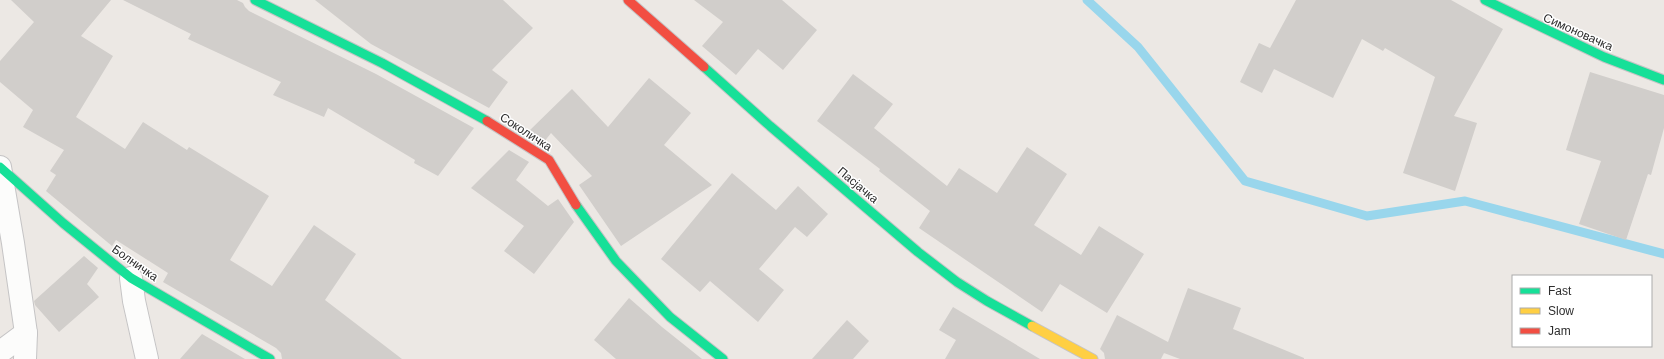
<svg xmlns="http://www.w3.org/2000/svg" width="1664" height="359" font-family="Helvetica,sans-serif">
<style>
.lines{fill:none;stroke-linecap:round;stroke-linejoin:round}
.stream{stroke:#99d6ec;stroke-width:9}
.building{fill:#d1cecb}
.street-casing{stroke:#c5c4c5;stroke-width:24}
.fast-casing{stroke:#c5c4c5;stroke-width:11}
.slow-casing{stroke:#c5c4c5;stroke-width:11}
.jam-casing{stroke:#c5c4c5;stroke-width:11}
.street{stroke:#fcfcfb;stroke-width:22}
.fast{stroke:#16e098;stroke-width:9}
.slow{stroke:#ffcf43;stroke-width:9}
.jam{stroke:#f24e42;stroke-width:9}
.labels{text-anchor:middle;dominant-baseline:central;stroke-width:3;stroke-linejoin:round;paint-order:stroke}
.street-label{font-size:12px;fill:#2e2e2e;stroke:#fff}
</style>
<rect width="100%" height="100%" fill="#ece8e4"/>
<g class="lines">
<path class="stream" d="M 1087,0 L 1138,47 L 1245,181 L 1367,216 L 1465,201 L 1664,254"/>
</g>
<g class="building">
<path d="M 11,0 L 111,0 L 81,36 L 113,56 L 76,117 L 125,149 L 143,122 L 187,150 L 189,147 L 269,196 L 230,260 L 272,286 L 314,225 L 356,254 L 325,300 L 402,359 L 282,359 L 281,353 L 276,348 L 163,282 L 168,273 L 116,240 L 112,246 L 46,191 L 56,175 L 50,171 L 64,150 L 23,127 L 33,110 L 0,82 L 0,61 L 34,22 Z"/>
<path d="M 123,0 L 237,0 L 243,3 L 245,7 L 249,11 L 376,74 L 474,128 L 438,176 L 414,163 L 415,160 L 328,108 L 324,117 L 273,95 L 281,82 L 188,39 L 191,34 Z"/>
<path d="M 315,0 L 503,0 L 533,28 L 492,70 L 508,82 L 489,108 L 371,44 Z"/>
<path d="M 694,0 L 782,0 L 817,30 L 783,70 L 758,49 L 736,75 L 702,46 L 723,22 Z"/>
<path d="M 1296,0 L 1451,0 L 1503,29 L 1454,116 L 1477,123 L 1455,191 L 1403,173 L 1435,77 L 1385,48 L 1383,51 L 1362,39 L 1333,98 L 1274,69 L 1262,93 L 1240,82 L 1259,43 L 1270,48 Z"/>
<path d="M 1590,72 L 1664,95 L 1664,128 L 1651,175 L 1648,174 L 1626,240 L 1579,224 L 1601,161 L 1566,150 Z"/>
<path d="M 853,74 L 893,104 L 874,128 L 947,186 L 959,168 L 997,193 L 1027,147 L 1067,174 L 1034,225 L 1081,255 L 1099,226 L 1144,254 L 1107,313 L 1060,284 L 1042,312 L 919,228 L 930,211 L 879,171 L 880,169 L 817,121 Z"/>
<path d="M 649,78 L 691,113 L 664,145 L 712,185 L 621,246 L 579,185 L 592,176 L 551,133 L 544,142 L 528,132 L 572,89 L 608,127 Z"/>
<path d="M 509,150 L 529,162 L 516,180 L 548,206 L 558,199 L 574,222 L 534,274 L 504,251 L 524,226 L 471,188 Z"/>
<path d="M 732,173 L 776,210 L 798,186 L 828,214 L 807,237 L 795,227 L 759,269 L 784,290 L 758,322 L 710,281 L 700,292 L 661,259 Z"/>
<path d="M 84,256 L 98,268 L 87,284 L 99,297 L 59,332 L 35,305 L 34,301 Z"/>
<path d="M 1188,288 L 1241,308 L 1233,329 L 1304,358 L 1304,359 L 1180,359 L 1164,353 L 1165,351 L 1161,359 L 1105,359 L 1104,353 L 1100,349 L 1117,315 L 1168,342 Z"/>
<path d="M 629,298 L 662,327 L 702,359 L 616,359 L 594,340 Z"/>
<path d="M 953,307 L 1040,359 L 945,359 L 956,340 L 939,330 Z"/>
<path d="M 847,320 L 869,341 L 853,359 L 812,359 Z"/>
<path d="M 202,334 L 245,359 L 180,359 Z"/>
</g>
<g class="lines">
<g class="street-casing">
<g id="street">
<path d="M 0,167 L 13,243 L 26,333 L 25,359"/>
<path d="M 131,278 L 134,301 L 147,359"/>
<path d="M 0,352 L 26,333"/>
</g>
</g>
<g class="fast-casing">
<g id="fast">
<path d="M 255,0 L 382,63 L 487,121"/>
<path d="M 1485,0 L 1604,57 L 1664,80"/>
<path d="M 704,67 L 770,126 L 918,252 L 957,282 L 987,301 L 1032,326"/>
<path d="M 0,167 L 63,223 L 131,278 L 270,359"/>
<path d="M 576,205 L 616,261 L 670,317 L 723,359"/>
</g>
</g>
<g class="slow-casing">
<path id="slow" d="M 1032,326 L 1093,359"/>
</g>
<g class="jam-casing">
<g id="jam">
<path d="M 628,0 L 704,67"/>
<path d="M 487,121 L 549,160 L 576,205"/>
</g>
</g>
<use href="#street" class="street"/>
<use href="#fast" class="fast"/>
<use href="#slow" class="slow"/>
<use href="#jam" class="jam"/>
</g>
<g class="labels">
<g class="street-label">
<text transform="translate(1578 32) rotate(24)">Симоновачка</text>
<text transform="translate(526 132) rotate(33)">Соколичка</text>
<text transform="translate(858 185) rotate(40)">Пасјачка</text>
<text transform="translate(135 263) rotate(35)">Болничка</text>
</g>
</g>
<rect x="1512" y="275" width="140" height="72" fill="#ffffff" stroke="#ababab"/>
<rect x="1520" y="288" width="20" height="6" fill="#16e098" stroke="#ababab"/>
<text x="1548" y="295" font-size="12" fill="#2e2e2e">Fast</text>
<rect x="1520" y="308" width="20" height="6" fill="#ffcf43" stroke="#ababab"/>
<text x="1548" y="315" font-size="12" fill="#2e2e2e">Slow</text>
<rect x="1520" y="328" width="20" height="6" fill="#f24e42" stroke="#ababab"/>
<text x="1548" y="335" font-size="12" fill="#2e2e2e">Jam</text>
</svg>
